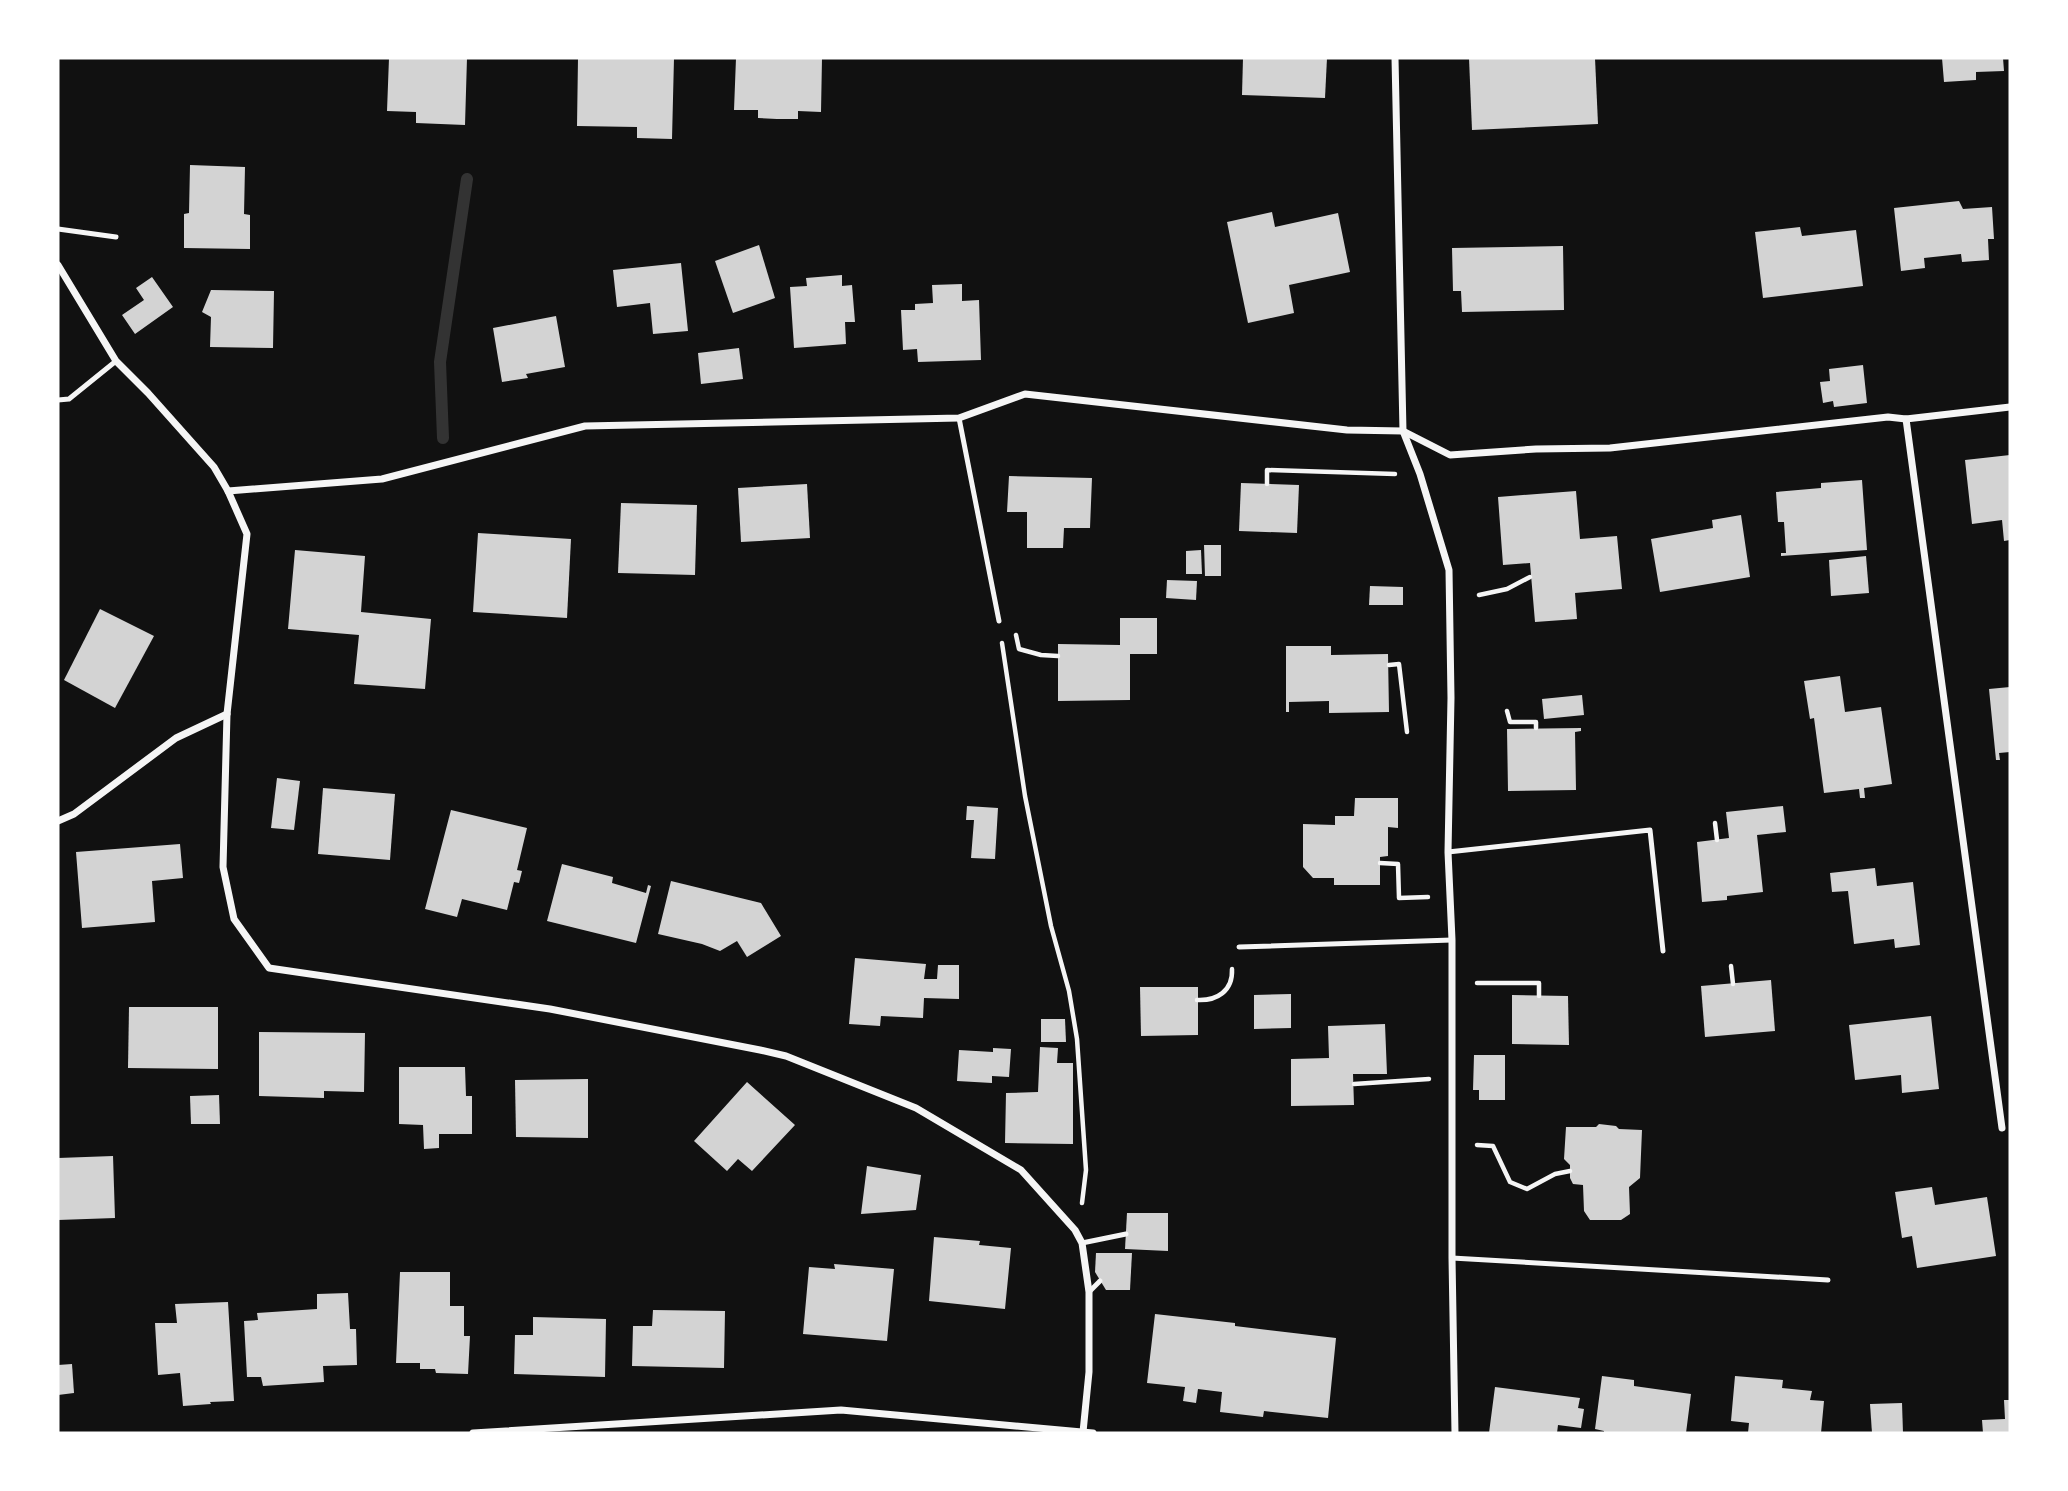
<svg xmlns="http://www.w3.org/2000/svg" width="2068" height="1491" font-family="Jost,sans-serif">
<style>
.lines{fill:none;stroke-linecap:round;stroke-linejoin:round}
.stream{stroke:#333;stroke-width:12}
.building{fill:#d3d3d3}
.path{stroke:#f5f5f5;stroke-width:4.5}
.service{stroke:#f5f5f5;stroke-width:5}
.minor{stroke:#f5f5f5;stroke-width:7}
</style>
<rect width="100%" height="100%" fill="#111"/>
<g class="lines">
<path class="stream" d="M 443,438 L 440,362 L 467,179"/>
</g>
<g class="building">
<path d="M 389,58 L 467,58 L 465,125 L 416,123 L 416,112 L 387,111 Z"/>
<path d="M 578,58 L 674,58 L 672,139 L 637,138 L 637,127 L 577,126 Z"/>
<path d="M 736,58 L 822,58 L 821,112 L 798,111 L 798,119 L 777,119 L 758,118 L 758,110 L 734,110 Z"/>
<path d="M 1243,58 L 1327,58 L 1325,98 L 1242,95 Z"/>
<path d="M 1469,58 L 1595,58 L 1598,124 L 1472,130 Z"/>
<path d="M 1942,58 L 2003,58 L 2004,71 L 1976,72 L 1976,80 L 1944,82 Z"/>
<path d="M 190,165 L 245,167 L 244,214 L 250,215 L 250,249 L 184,248 L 184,214 L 189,213 Z"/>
<path d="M 1959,201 L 1963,209 L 1992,207 L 1994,239 L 1988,239 L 1989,260 L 1962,262 L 1961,254 L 1924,258 L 1925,268 L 1901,271 L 1894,208 Z"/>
<path d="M 1272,212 L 1275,227 L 1338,213 L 1350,272 L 1289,285 L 1294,313 L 1248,323 L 1227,222 Z"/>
<path d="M 1800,227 L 1802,236 L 1856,230 L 1863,286 L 1763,298 L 1755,232 Z"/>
<path d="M 759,245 L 775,298 L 733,313 L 715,261 Z"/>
<path d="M 1563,246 L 1564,310 L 1462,312 L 1461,291 L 1453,291 L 1452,248 Z"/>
<path d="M 681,263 L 688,331 L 653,334 L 650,303 L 617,307 L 613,270 Z"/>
<path d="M 842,275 L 842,286 L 852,285 L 855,322 L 845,322 L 846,344 L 794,348 L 790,287 L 807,286 L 806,278 Z"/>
<path d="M 152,277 L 173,307 L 135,334 L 122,315 L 144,300 L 136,288 Z"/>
<path d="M 962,284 L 962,301 L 979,300 L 981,360 L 918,362 L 917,349 L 903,350 L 901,310 L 915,310 L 915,304 L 933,303 L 932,285 Z"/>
<path d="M 211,290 L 274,291 L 273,348 L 210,347 L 211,317 L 202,312 Z"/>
<path d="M 556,316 L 565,367 L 526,374 L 528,378 L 502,382 L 493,328 Z"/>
<path d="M 739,348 L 743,379 L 701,384 L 698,353 Z"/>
<path d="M 1863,365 L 1867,403 L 1834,407 L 1833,401 L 1823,403 L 1820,382 L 1830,381 L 1829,369 Z"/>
<path d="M 2010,455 L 2010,540 L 2004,541 L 2002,520 L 1972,524 L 1965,460 Z"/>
<path d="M 1009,476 L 1092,478 L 1090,528 L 1064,528 L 1063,548 L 1027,548 L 1027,512 L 1007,512 Z"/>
<path d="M 1862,480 L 1867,550 L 1781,556 L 1781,553 L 1786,553 L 1784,522 L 1778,522 L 1776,492 L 1821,488 L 1821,483 Z"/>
<path d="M 1241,483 L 1299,485 L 1297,533 L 1239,531 Z"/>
<path d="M 807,484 L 810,538 L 741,542 L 738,488 Z"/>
<path d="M 1576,491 L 1580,539 L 1617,536 L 1622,589 L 1575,593 L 1577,619 L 1535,622 L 1530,563 L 1503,565 L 1498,497 Z"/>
<path d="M 621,503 L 697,505 L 695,575 L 618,573 Z"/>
<path d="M 1741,515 L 1750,577 L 1660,592 L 1651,539 L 1713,528 L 1712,520 Z"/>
<path d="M 478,533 L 571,539 L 567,618 L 473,612 Z"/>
<path d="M 1204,545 L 1221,545 L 1221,576 L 1205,576 Z"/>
<path d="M 295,550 L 365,556 L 361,612 L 431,619 L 425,689 L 354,684 L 359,635 L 288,629 Z"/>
<path d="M 1201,550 L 1202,574 L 1186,574 L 1186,551 Z"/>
<path d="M 1866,556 L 1869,593 L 1831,596 L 1829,560 Z"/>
<path d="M 1167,580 L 1197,581 L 1196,600 L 1166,598 Z"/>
<path d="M 1370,586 L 1403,587 L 1403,605 L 1369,605 Z"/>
<path d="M 100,609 L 154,636 L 115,708 L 64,680 Z"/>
<path d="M 1120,618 L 1157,618 L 1157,654 L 1130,654 L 1130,700 L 1058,701 L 1058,644 L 1120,645 Z"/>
<path d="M 1286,646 L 1331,646 L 1331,655 L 1388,654 L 1389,712 L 1329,713 L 1329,701 L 1289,702 L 1289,712 L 1286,712 Z"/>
<path d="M 1840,676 L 1845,712 L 1881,707 L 1892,784 L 1864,788 L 1865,798 L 1860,798 L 1859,789 L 1824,793 L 1814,718 L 1810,719 L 1804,681 Z"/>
<path d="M 2010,687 L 2010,752 L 1999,753 L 2000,760 L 1996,760 L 1989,689 Z"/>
<path d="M 1582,695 L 1584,715 L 1544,719 L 1542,699 Z"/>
<path d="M 1581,728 L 1581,731 L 1575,732 L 1576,790 L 1508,791 L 1507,729 Z"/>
<path d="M 277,778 L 300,781 L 294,830 L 271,828 Z"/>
<path d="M 323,788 L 395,794 L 390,860 L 318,854 Z"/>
<path d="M 1355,798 L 1398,798 L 1398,828 L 1388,827 L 1388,856 L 1380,857 L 1380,885 L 1334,885 L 1334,878 L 1313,878 L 1303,867 L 1303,824 L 1335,825 L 1335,816 L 1354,816 Z"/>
<path d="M 967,806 L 998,808 L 995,859 L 971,858 L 974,820 L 966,820 Z"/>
<path d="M 1783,806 L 1786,832 L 1757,835 L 1763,892 L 1727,896 L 1727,900 L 1702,902 L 1697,842 L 1729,838 L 1726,812 Z"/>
<path d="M 451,810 L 527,828 L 517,870 L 522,871 L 519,883 L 514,882 L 507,910 L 462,899 L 457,917 L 425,909 Z"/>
<path d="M 180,844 L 183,878 L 152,881 L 155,922 L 82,928 L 76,852 Z"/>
<path d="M 562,864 L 613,877 L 612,883 L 646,893 L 648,885 L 651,886 L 636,943 L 547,921 Z"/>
<path d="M 1875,868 L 1877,886 L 1913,882 L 1920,945 L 1895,948 L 1894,939 L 1854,944 L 1848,891 L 1832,892 L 1830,873 Z"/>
<path d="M 671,881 L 761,903 L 781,936 L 747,957 L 737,941 L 720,951 L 702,944 L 658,934 Z"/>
<path d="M 855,958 L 926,964 L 924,979 L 937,979 L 938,965 L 959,965 L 959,999 L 924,998 L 923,1018 L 881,1016 L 880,1026 L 849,1024 Z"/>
<path d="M 1771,980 L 1775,1031 L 1705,1037 L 1701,986 Z"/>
<path d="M 1140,987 L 1198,987 L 1198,1035 L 1141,1036 Z"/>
<path d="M 1291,994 L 1291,1028 L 1254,1029 L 1254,995 Z"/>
<path d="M 1512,995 L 1568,996 L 1569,1045 L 1512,1044 Z"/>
<path d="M 129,1007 L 218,1007 L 218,1069 L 128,1068 Z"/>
<path d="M 1931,1016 L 1939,1089 L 1902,1093 L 1901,1075 L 1855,1080 L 1849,1025 Z"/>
<path d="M 1041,1019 L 1065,1019 L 1066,1042 L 1041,1042 Z"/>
<path d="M 1385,1024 L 1387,1074 L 1353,1074 L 1354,1105 L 1291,1106 L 1291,1059 L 1329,1058 L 1328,1026 Z"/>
<path d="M 259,1032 L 365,1033 L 364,1092 L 324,1091 L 324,1098 L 259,1096 Z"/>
<path d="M 1040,1047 L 1058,1048 L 1057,1063 L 1073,1063 L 1073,1144 L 1005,1143 L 1006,1093 L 1038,1092 Z"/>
<path d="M 993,1048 L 1011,1049 L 1009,1077 L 992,1076 L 992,1083 L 957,1081 L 959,1050 L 993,1052 Z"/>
<path d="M 1474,1055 L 1505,1055 L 1505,1100 L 1479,1100 L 1479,1090 L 1473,1090 Z"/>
<path d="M 399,1067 L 465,1067 L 466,1096 L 472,1096 L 472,1134 L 439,1134 L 439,1148 L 424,1149 L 423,1125 L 399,1124 Z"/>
<path d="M 588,1079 L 588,1138 L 516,1137 L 515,1080 Z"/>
<path d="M 747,1082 L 795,1125 L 752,1171 L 738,1159 L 727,1171 L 694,1141 Z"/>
<path d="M 219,1095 L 220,1124 L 191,1124 L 190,1096 Z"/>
<path d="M 1599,1124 L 1616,1126 L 1619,1129 L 1642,1130 L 1640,1178 L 1629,1187 L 1630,1214 L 1621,1220 L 1590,1220 L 1584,1211 L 1583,1185 L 1573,1184 L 1570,1178 L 1570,1165 L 1564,1159 L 1566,1127 L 1596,1127 Z"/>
<path d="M 113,1156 L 115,1218 L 58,1220 L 58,1158 Z"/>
<path d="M 867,1166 L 921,1175 L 916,1210 L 861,1214 Z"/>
<path d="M 1932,1187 L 1935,1205 L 1987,1197 L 1996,1256 L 1917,1268 L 1912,1236 L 1902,1238 L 1895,1192 Z"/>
<path d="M 1127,1213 L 1168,1213 L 1168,1251 L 1125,1249 Z"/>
<path d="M 934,1237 L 980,1241 L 979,1245 L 1011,1248 L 1005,1309 L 929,1301 Z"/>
<path d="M 1096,1253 L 1132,1253 L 1130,1290 L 1106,1290 L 1095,1272 Z"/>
<path d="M 834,1264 L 894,1269 L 887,1341 L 803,1334 L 809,1267 L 835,1269 Z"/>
<path d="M 400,1272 L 450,1272 L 450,1306 L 464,1306 L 464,1336 L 470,1336 L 468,1374 L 436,1373 L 435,1369 L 420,1369 L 420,1363 L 396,1363 Z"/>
<path d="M 348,1293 L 350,1329 L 356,1329 L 357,1365 L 323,1366 L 324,1382 L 263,1386 L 261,1377 L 247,1377 L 244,1321 L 258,1320 L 257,1313 L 317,1309 L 317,1294 Z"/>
<path d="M 228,1302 L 234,1401 L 210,1402 L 211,1404 L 183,1406 L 180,1373 L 158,1375 L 155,1323 L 177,1323 L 175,1304 Z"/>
<path d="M 653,1310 L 725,1311 L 724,1368 L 632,1366 L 633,1326 L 652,1326 Z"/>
<path d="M 1155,1314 L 1235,1323 L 1235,1326 L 1336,1338 L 1328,1418 L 1264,1411 L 1263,1417 L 1220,1412 L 1222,1392 L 1198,1389 L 1196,1403 L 1183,1401 L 1185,1387 L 1147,1383 Z"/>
<path d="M 533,1317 L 606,1319 L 605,1377 L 514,1374 L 515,1335 L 533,1335 Z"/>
<path d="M 72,1364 L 74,1393 L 58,1395 L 58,1365 Z"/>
<path d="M 1602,1376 L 1634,1380 L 1634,1386 L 1691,1394 L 1686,1433 L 1604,1433 L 1604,1431 L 1595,1429 Z"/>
<path d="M 1735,1376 L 1783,1380 L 1782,1388 L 1812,1391 L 1810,1400 L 1824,1401 L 1821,1433 L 1748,1433 L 1749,1423 L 1731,1421 Z"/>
<path d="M 1495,1387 L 1580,1398 L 1578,1408 L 1584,1409 L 1581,1428 L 1558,1425 L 1557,1433 L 1489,1433 Z"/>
<path d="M 2004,1400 L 2010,1400 L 2010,1433 L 1983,1433 L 1982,1420 L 2005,1419 Z"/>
<path d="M 1902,1403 L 1903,1433 L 1872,1433 L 1870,1404 Z"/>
</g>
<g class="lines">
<g class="path">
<path d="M 1267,484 L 1267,470 L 1395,474"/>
<path d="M 1479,595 L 1507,589 L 1530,577"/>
<path d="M 1016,635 L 1019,649 L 1041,655 L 1058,656"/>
<path d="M 1002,643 L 1025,796 L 1051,926 L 1069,991 L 1077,1039 L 1086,1170 L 1082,1203"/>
<path d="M 1389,665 L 1399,664 L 1407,732"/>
<path d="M 1507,711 L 1510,722 L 1536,722 L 1536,728"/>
<path d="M 1715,823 L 1717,840"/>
<path d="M 1380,863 L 1398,864 L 1399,898 L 1428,897"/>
<path d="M 1731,966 L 1733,984"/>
<path d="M 1477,983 L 1539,983 L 1539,996"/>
<path d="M 1197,1000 C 1217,1001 1233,991 1232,969"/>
<path d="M 1354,1084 L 1429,1079"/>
<path d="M 1477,1145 L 1493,1146 L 1510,1182 L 1527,1189 L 1555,1174 L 1570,1171"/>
</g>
<g class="service">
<path d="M 58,229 L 116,237"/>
<path d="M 58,400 L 69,399 L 116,361"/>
<path d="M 959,418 L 999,621"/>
<path d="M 1448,852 L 1650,830 L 1663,951"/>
<path d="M 1239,947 L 1452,940"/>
<path d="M 1082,1243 L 1126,1234"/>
<path d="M 1452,1258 L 1828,1280"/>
<path d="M 1089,1292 L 1100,1281"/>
</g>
<g class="minor">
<path d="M 1395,58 L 1403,431 L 1420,474 L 1449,570 L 1451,698 L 1448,852 L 1452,940 L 1452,1258 L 1455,1433"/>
<path d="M 58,265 L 116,361 L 148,393 L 214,467 L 228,491 L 247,534 L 227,714 L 223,867 L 234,919 L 269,968 L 550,1009 L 760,1050 L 786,1056 L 916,1108 L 1021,1170 L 1075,1230 L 1082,1243 L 1089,1292 L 1089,1372 L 1083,1432"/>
<path d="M 1906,419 L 2002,1128"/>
<path d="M 228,491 L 382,479 L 585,426 L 959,418 L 1025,394 L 1347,430 L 1403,431 L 1450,455 L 1536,449 L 1610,448 L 1888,417 L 1906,419 L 2010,407"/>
<path d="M 58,821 L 74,814 L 176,738 L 227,714"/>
<path d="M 473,1433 L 841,1410 L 1093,1433"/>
</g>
</g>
<rect width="2068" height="1491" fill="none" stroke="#ffffff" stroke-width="119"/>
</svg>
